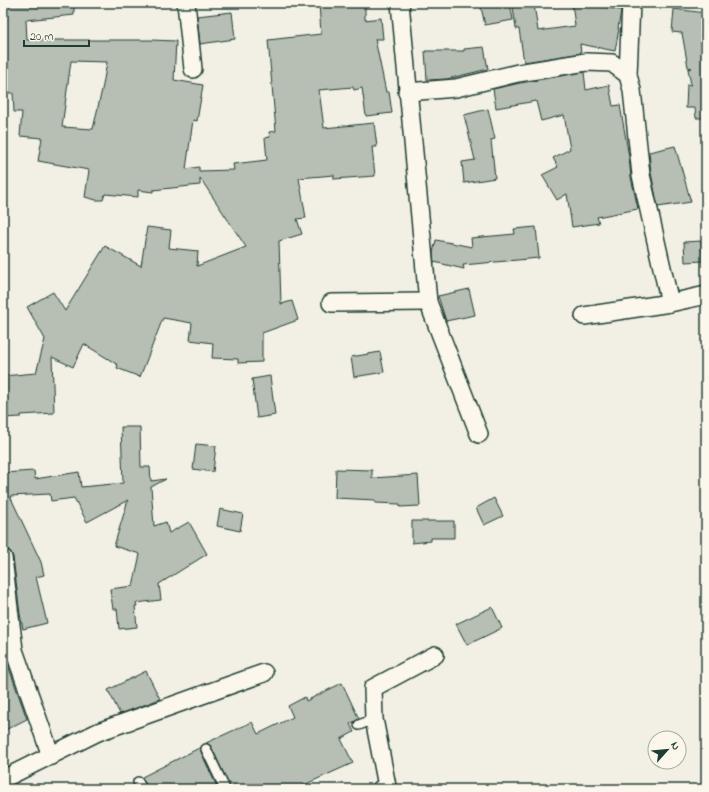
<svg xmlns="http://www.w3.org/2000/svg" width="709" height="792" font-family="'Indie Flower',sans-serif">
<style>
.building{fill:#b7beb3;stroke:#1f3d34;fill-rule:evenodd}
.lines{fill:none;stroke-linecap:round;stroke-linejoin:round}
.lane-casing{stroke:#1f3d34;stroke-width:12}
.street-casing{stroke:#1f3d34;stroke-width:20}
.lane{stroke:#fbf7ec;stroke-width:9}
.street{stroke:#fbf7ec;stroke-width:17}
</style>
<rect width="100%" height="100%" fill="#f2f0e5"/>
<filter id="ink" filterUnits="userSpaceOnUse"><feTurbulence type="fractalNoise" baseFrequency=".025" numOctaves="2"/><feDisplacementMap in="SourceGraphic" scale="8" xChannelSelector="R" yChannelSelector="G"/><feConvolveMatrix kernelMatrix="1 2 1 2 8 2 1 2 1" color-interpolation-filters="sRGB"/></filter>
<g filter="url(#ink)">
<g class="building">
<path d="M 3,3 L 74,3 L 74,15 L 26,20 L 27,40 L 151,40 L 176,41 L 174,80 L 203,85 L 197,121 L 193,120 L 186,169 L 199,167 L 199,171 L 234,170 L 233,164 L 267,160 L 265,138 L 270,137 L 269,132 L 276,131 L 268,40 L 321,34 L 319,3 L 365,3 L 365,20 L 381,18 L 383,39 L 375,39 L 386,92 L 389,92 L 392,113 L 366,116 L 362,88 L 354,90 L 353,87 L 319,90 L 324,128 L 374,123 L 377,147 L 372,147 L 375,176 L 334,179 L 334,175 L 299,178 L 306,218 L 297,219 L 302,234 L 279,241 L 281,304 L 292,301 L 298,320 L 262,333 L 262,362 L 238,363 L 238,359 L 212,358 L 213,343 L 190,340 L 192,323 L 163,318 L 140,377 L 117,368 L 118,365 L 84,344 L 73,367 L 52,357 L 54,413 L 21,415 L 21,417 L 3,418 L 3,376 L 36,373 L 45,339 L 27,307 L 53,292 L 65,311 L 105,246 L 141,266 L 147,227 L 171,230 L 169,248 L 198,251 L 197,266 L 246,247 L 200,178 L 200,185 L 153,190 L 153,192 L 138,190 L 138,197 L 105,194 L 103,200 L 96,200 L 85,197 L 89,170 L 38,161 L 42,138 L 20,136 L 22,112 L 14,112 L 13,93 L 8,93 L 8,89 L 3,89 ZM 71,61 L 107,62 L 103,85 L 93,129 L 62,127 Z"/>
<path d="M 480,3 L 510,3 L 513,20 L 485,25 Z"/>
<path d="M 572,3 L 596,3 L 597,6 L 621,10 L 618,29 L 619,29 L 615,51 L 580,44 L 581,53 L 524,62 L 519,29 L 516,29 L 513,7 L 534,4 L 538,31 L 575,26 Z"/>
<path d="M 674,9 L 706,13 L 706,118 L 696,118 L 695,108 L 686,108 L 687,84 L 691,85 L 688,69 L 692,68 L 688,67 L 682,33 L 672,32 Z"/>
<path d="M 232,12 L 235,39 L 200,44 L 197,16 Z"/>
<path d="M 484,47 L 488,69 L 447,79 L 427,80 L 425,51 L 464,51 L 464,49 Z"/>
<path d="M 584,72 L 586,90 L 609,85 L 613,106 L 620,105 L 629,157 L 631,177 L 638,209 L 597,217 L 599,223 L 572,227 L 567,194 L 557,200 L 542,175 L 558,167 L 553,158 L 570,149 L 564,115 L 541,121 L 536,101 L 496,108 L 493,89 L 520,83 Z"/>
<path d="M 488,109 L 495,139 L 491,140 L 495,178 L 464,183 L 462,162 L 475,160 L 464,115 Z"/>
<path d="M 675,146 L 691,202 L 658,207 L 651,173 L 649,152 Z"/>
<path d="M 536,227 L 539,258 L 463,265 L 464,269 L 434,262 L 433,253 L 436,240 L 472,247 L 471,238 L 515,234 L 514,229 Z"/>
<path d="M 701,241 L 703,261 L 685,262 L 684,242 Z"/>
<path d="M 469,289 L 475,315 L 446,321 L 438,296 Z"/>
<path d="M 380,352 L 384,372 L 354,377 L 351,357 Z"/>
<path d="M 270,376 L 275,415 L 257,418 L 252,379 Z"/>
<path d="M 121,427 L 140,427 L 141,467 L 150,467 L 151,481 L 166,479 L 151,487 L 154,526 L 166,522 L 169,533 L 189,522 L 207,554 L 159,584 L 161,600 L 136,603 L 137,606 L 135,606 L 137,627 L 119,629 L 117,609 L 113,609 L 110,589 L 133,586 L 140,554 L 114,546 L 128,500 L 87,522 L 74,498 L 51,501 L 50,494 L 10,496 L 41,562 L 44,575 L 36,577 L 47,623 L 23,629 L 20,614 L 13,557 L 11,552 L 7,549 L 3,548 L 3,473 L 34,471 L 35,479 L 79,472 L 81,487 L 123,483 Z"/>
<path d="M 196,444 L 216,446 L 213,472 L 193,469 Z"/>
<path d="M 336,469 L 372,470 L 372,478 L 418,475 L 420,506 L 400,507 L 400,504 L 375,503 L 375,500 L 335,498 Z"/>
<path d="M 494,498 L 503,516 L 484,525 L 476,508 Z"/>
<path d="M 220,509 L 243,514 L 240,531 L 217,526 Z"/>
<path d="M 412,521 L 454,521 L 454,538 L 431,538 L 431,541 L 412,543 Z"/>
<path d="M 492,607 L 502,628 L 467,645 L 456,624 Z"/>
<path d="M 3,651 L 27,719 L 3,731 Z"/>
<path d="M 146,671 L 160,699 L 120,714 L 108,690 Z"/>
<path d="M 342,683 L 359,719 L 350,724 L 354,732 L 341,739 L 353,763 L 295,789 L 231,789 L 211,746 L 206,743 L 252,722 L 258,734 L 293,717 L 288,706 L 305,697 L 306,701 Z"/>
<path d="M 201,747 L 201,752 L 218,789 L 148,789 L 142,777 Z"/>
</g>
<g class="lines">
<g class="lane-casing">
<g id="lane">
<path d="M 359,725 L 374,719"/>
<path d="M 206,749 L 225,789"/>
<path d="M 138,782 L 142,789"/>
</g>
</g>
<g class="street-casing">
<g id="street">
<path d="M 186,3 L 193,69"/>
<path d="M 400,3 L 428,302 L 479,434"/>
<path d="M 628,75 L 631,3"/>
<path d="M 407,92 L 456,88 L 518,73 L 586,62 L 612,63 L 628,75 L 632,90 L 641,175 L 670,303"/>
<path d="M 331,303 L 428,302"/>
<path d="M 584,316 L 670,303 L 706,295"/>
<path d="M 3,558 L 14,650 L 51,756"/>
<path d="M 3,779 L 98,732 L 264,673"/>
<path d="M 381,789 L 387,786 L 374,719 L 373,688 L 435,655"/>
</g>
</g>
<use href="#lane" class="lane"/>
<use href="#street" class="street"/>
</g>
</g>
<rect width="709" height="792" fill="none" stroke="#fbf7ec" stroke-width="16"/>
<rect x="8" y="8" width="693" height="776" fill="none" stroke="#1f3d34" stroke-width="1.5" filter="url(#ink)"/>
<g transform="translate(667 750) rotate(63)"><circle r="19" fill="#fbf7ec" stroke="#a3ada2"/>
<path d="M0-3L7 15L0 10L-7 15Z" fill="#1f3d34"/>
<text y="-6" font-size="11" font-weight="bold" text-anchor="middle" fill="#1f3d34">N</text>
</g>
<path d="M24 40v6h65v-6" fill="none" stroke="#1f3d34" stroke-width="2"/>
<text x="30" y="40" font-size="12" fill="#1f3d34" stroke="#fbf7ec" stroke-width="3" paint-order="stroke">20 m</text>
</svg>
